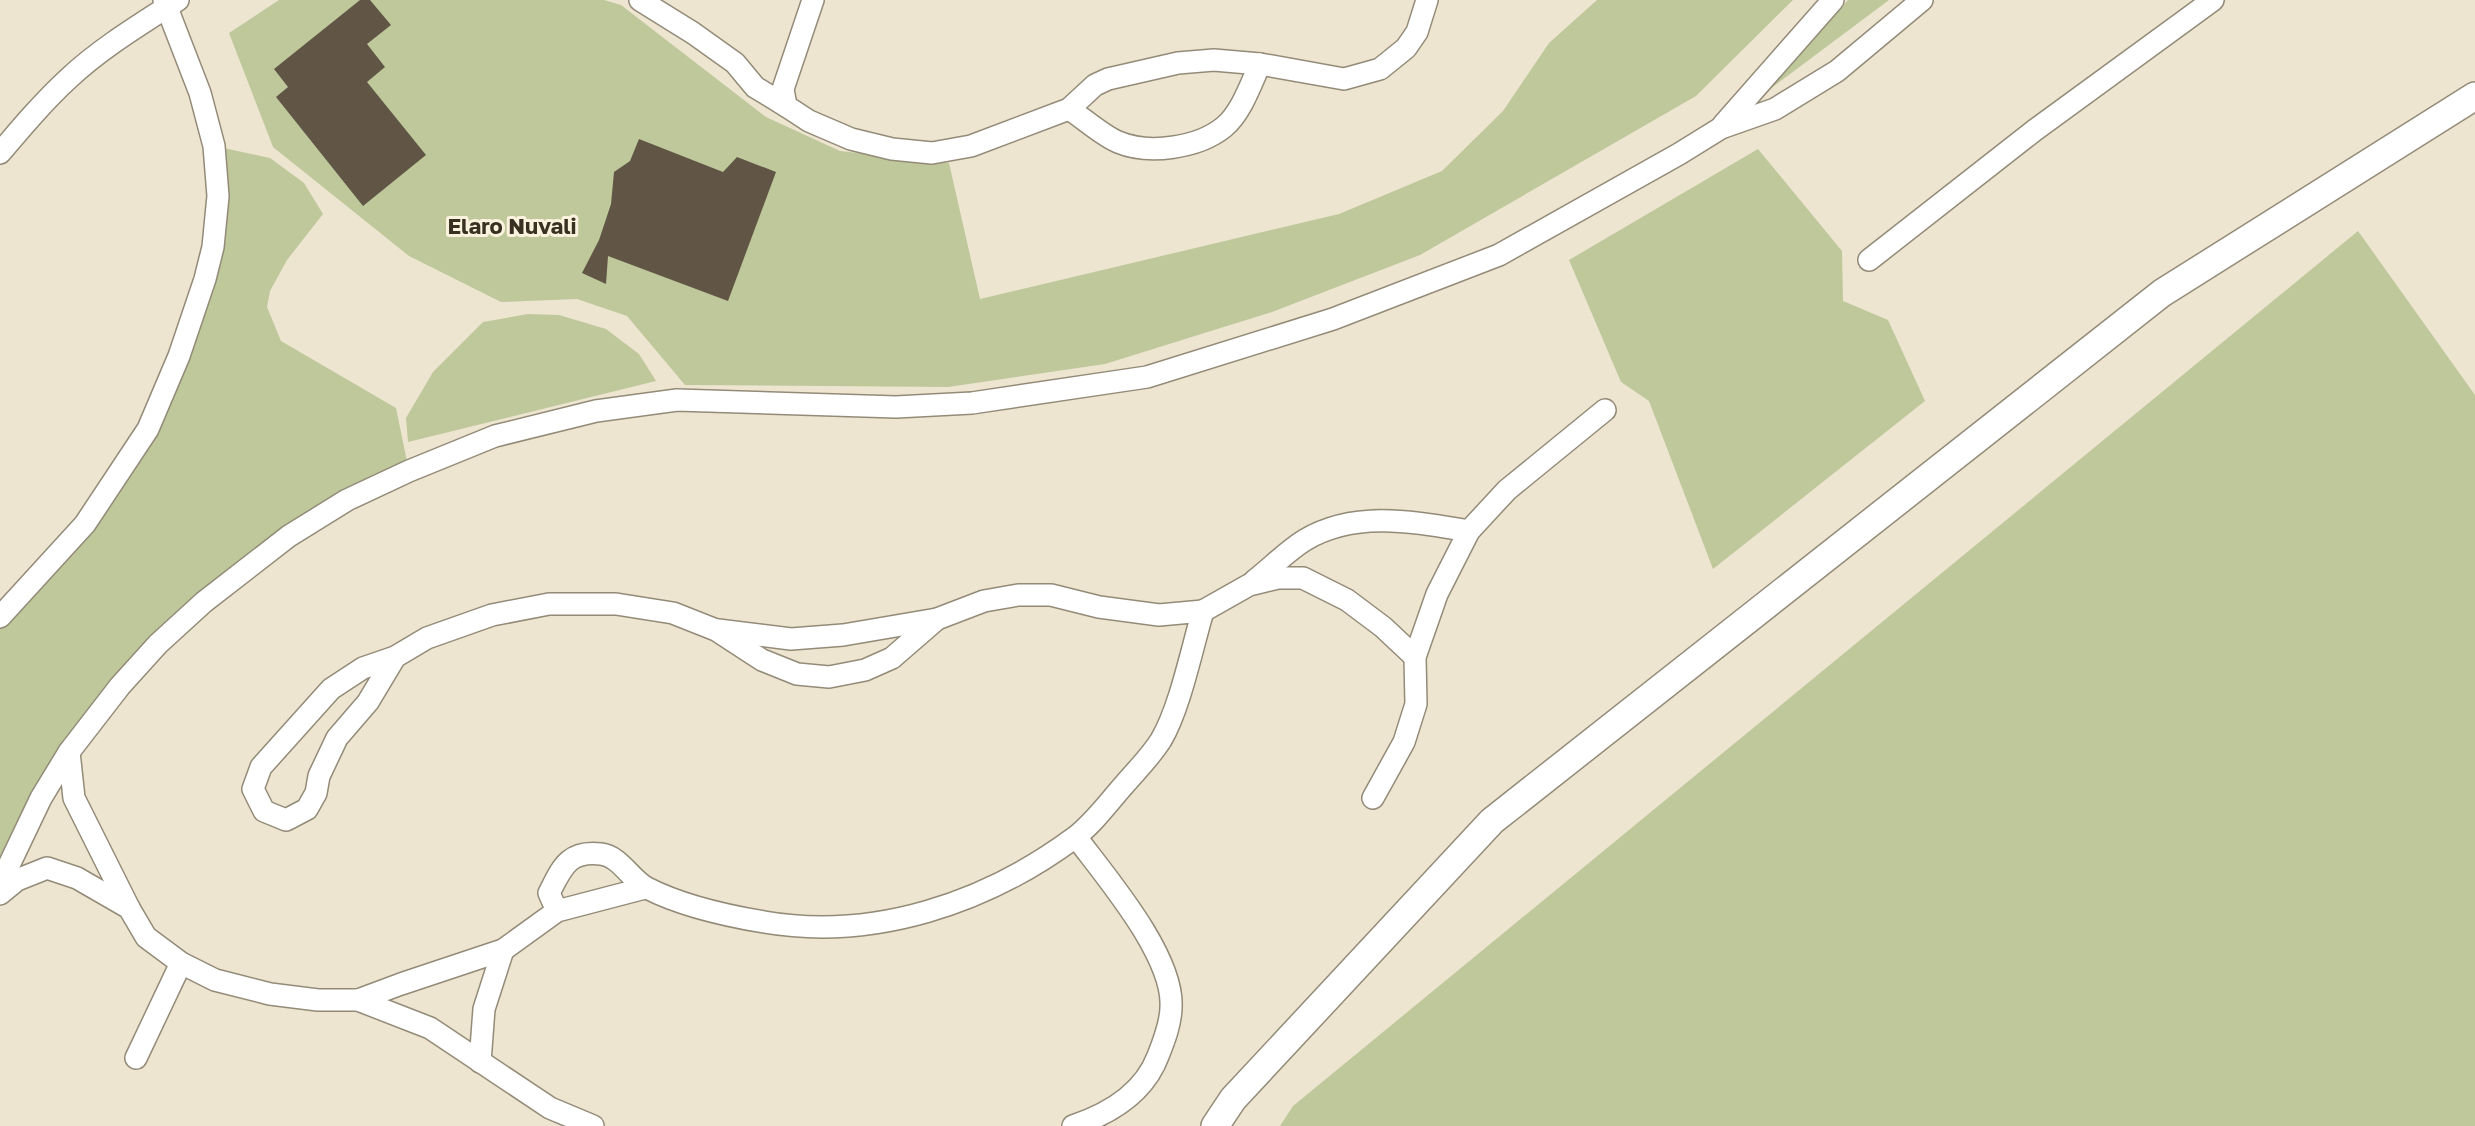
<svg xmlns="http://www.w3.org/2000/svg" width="2475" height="1126" font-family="'Golos Text',sans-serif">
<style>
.green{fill:#bec89b}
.building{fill:#615646}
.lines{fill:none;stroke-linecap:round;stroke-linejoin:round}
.minor-casing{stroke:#938b78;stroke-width:24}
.tertiary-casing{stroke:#938b78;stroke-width:30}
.minor{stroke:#fff;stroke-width:21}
.tertiary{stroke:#fff;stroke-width:27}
.labels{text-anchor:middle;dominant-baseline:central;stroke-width:6;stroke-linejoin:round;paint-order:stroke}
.neighbourhood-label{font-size:22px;font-weight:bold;fill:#383121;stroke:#fbf2de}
</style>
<rect width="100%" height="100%" fill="#eee5d1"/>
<g class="green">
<path d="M 279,0 L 604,0 L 621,5 L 766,117 L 840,151 L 949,163 L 980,299 L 1339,214 L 1442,171 L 1503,111 L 1549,43 L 1597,0 L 1793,0 L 1696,96 L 1420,255 L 1272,312 L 1105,364 L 948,387 L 685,385 L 627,316 L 577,299 L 501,302 L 409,256 L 273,147 L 229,33 Z"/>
<path d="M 1848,0 L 1889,0 L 1762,95 Z"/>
<path d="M 214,146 L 270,158 L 304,183 L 323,214 L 287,260 L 270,291 L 267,307 L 281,341 L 396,408 L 409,471 L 289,536 L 120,686 L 0,884 L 0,619 L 148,429 L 205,279 Z"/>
<path d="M 1758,149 L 1842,251 L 1843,301 L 1888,320 L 1925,401 L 1713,569 L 1649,401 L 1621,382 L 1569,260 Z"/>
<path d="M 2358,231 L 2475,395 L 2475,1126 L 1280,1126 L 1293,1106 Z"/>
<path d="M 528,314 L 559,315 L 606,329 L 639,354 L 656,381 L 408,442 L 406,418 L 433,372 L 483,322 Z"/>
</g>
<g class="building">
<path d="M 360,0 L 370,0 L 391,25 L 367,44 L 385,67 L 367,82 L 426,155 L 363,206 L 276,97 L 288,87 L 274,69 Z"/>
<path d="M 639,139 L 723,172 L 737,157 L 776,172 L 728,301 L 608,256 L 606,284 L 582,273 L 599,240 L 611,204 L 614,172 L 630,161 Z"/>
</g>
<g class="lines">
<g class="minor-casing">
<g id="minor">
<path d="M 640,0 L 693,33 L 735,63 L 755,87 L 786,106 L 783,89 L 813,0"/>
<path d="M 786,106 L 809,121 L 851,139 L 892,149 L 932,153 L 971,146 L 1069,109 L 1095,85 L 1108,79 L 1178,63 L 1214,60 L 1260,64 L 1344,79 L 1380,69 L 1406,48 L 1417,32 L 1427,0"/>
<path d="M 1069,109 C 1083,118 1103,136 1118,142 C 1149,155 1198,148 1224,127 C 1241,113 1251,84 1260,64"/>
<path d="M 1723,125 L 1833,0"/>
<path d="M 0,153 C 22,127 44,101 69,78 C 101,48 141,24 178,0"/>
<path d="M 1869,260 L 2035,130 L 2213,0"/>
<path d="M 1254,581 C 1271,568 1287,551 1305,540 C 1356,510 1414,522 1469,531"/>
<path d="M 1203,611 L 1249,585 L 1278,578 L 1303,578 L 1347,600 L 1383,627 L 1415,657"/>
<path d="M 0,617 L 85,524 L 148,429 L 179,356 L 205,279 L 213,247 L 218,196 L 214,146 L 200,93 L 164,0"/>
<path d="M 718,630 L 791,639 L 843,635 L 937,619"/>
<path d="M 395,657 L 368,702 L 337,738 L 319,776 L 316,793 L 307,809 L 286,820 L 264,811 L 253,789 L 261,767 L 331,689 L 363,668 L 395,657 L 427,638 L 492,615 L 549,604 L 616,604 L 673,613 L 716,630 L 762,660 L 797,674 L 829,677 L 865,670 L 892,658 L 937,619 L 984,601 L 1018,595 L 1051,595 L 1099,607 L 1159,615 L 1203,611 C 1192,648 1180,708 1161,740 C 1151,756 1136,771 1124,785 C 1108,803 1093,824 1074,838 C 986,903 874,941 764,922 C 728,916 680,905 647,888 C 631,880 620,856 601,854 C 568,850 562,868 549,893 L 557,911"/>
<path d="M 69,752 L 74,798 L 129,908"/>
<path d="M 1373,798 L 1404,742 L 1416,704 L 1415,657 L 1437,594 L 1469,531 L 1507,490 L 1605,410"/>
<path d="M 0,884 L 41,798 L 69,752 L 120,686 L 158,644 L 204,602 L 289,536 L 347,500 L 409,471 L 495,436 L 596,411 L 677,400 L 896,407 L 972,403 L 1147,377 L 1333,319 L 1499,255 L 1679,154 L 1721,128 L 1775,109 L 1837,71 L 1922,0"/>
<path d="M 0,894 L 17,880 L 47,868 L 77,878 L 129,908 L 146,937 L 181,963 L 215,980 L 270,994 L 318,1000 L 358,1000 L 430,1028 L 550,1108 L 593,1126"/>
<path d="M 358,1000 L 401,984 L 503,950 L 557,911 L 645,888"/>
<path d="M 136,1058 L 181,963"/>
<path d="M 480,1062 L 484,1009 L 503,950"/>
<path d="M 1073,1126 C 1109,1114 1144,1093 1158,1056 C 1164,1041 1171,1023 1171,1007 C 1174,956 1106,877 1076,837"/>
</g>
</g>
<g class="tertiary-casing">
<path id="tertiary" d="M 1215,1126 L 1233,1099 L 1492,821 L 2162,293 L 2475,96"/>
</g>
<use href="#minor" class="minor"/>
<use href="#tertiary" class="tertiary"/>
</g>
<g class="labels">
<g class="neighbourhood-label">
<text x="512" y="225">Elaro Nuvali</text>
</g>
</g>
</svg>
